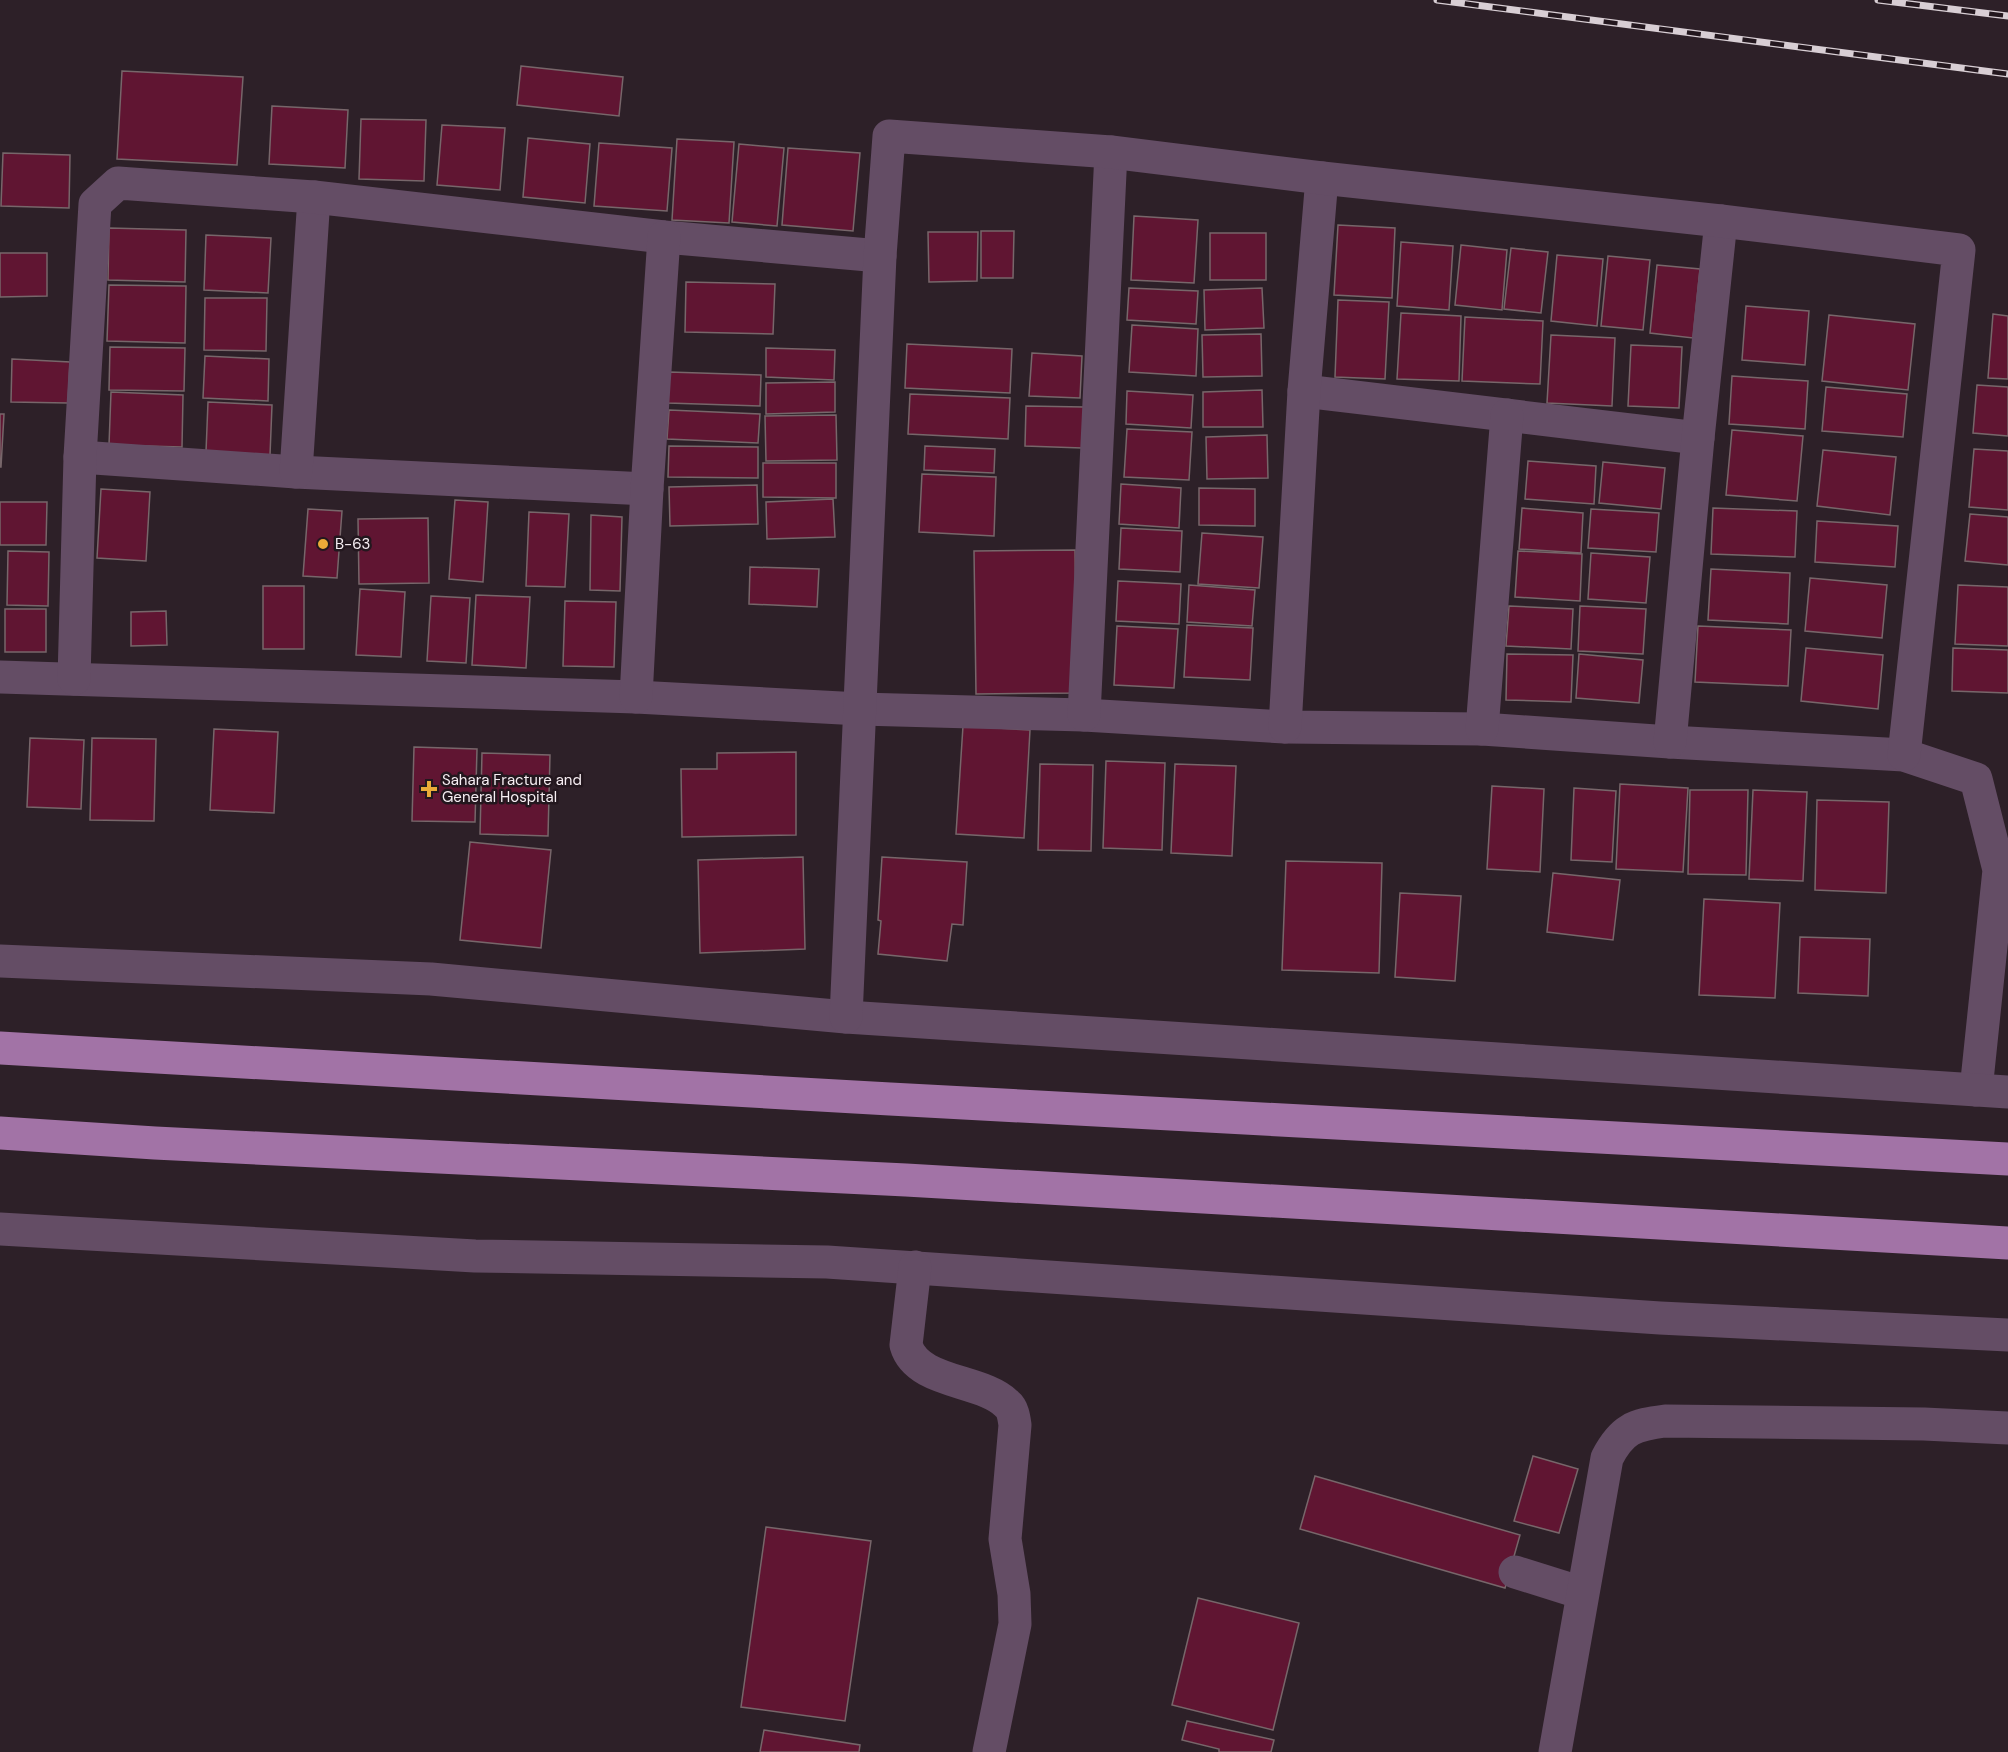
<svg xmlns="http://www.w3.org/2000/svg" width="2008" height="1752" font-family="'DM Sans',sans-serif">
<style>
.building{fill:#601532;stroke:#77666a;stroke-width:1.5}
.lines{fill:none;stroke-linecap:round;stroke-linejoin:round}
.minor{stroke:#644d65;stroke-width:33}
.major{stroke:#a273a6;stroke-width:33}
.rail-casing{stroke:#d8ced4;stroke-width:7}
.rail{stroke:#23171e;stroke-width:4.5;stroke-dasharray:14;stroke-linecap:butt}
.poi-dot{fill:#eaaa38;stroke:#23171e;stroke-width:2}
.labels{text-anchor:middle;dominant-baseline:central;stroke-width:5;stroke-linejoin:round;paint-order:stroke}
.poi-label{font-size:15px;fill:#f7eef3;stroke:#23171e;text-anchor:start}
</style>
<rect width="100%" height="100%" fill="#2d2028"/>
<g class="building">
<path d="M 521,66 L 623,77 L 619,116 L 517,105 Z"/>
<path d="M 122,71 L 243,77 L 237,165 L 117,159 Z"/>
<path d="M 272,106 L 348,110 L 345,168 L 269,164 Z"/>
<path d="M 361,119 L 426,120 L 424,181 L 359,179 Z"/>
<path d="M 442,125 L 505,128 L 500,190 L 437,185 Z"/>
<path d="M 528,138 L 590,144 L 585,203 L 523,197 Z"/>
<path d="M 677,139 L 734,142 L 729,223 L 672,220 Z"/>
<path d="M 599,143 L 672,148 L 667,211 L 594,206 Z"/>
<path d="M 739,144 L 784,148 L 777,226 L 732,222 Z"/>
<path d="M 788,148 L 860,153 L 853,231 L 782,225 Z"/>
<path d="M 3,153 L 70,155 L 69,208 L 1,206 Z"/>
<path d="M 1134,216 L 1198,220 L 1194,283 L 1131,280 Z"/>
<path d="M 1338,225 L 1395,228 L 1392,298 L 1334,295 Z"/>
<path d="M 109,228 L 186,230 L 185,282 L 108,280 Z"/>
<path d="M 981,231 L 1014,231 L 1013,278 L 981,278 Z"/>
<path d="M 928,232 L 978,232 L 977,281 L 929,282 Z"/>
<rect x="1210" y="233" width="56" height="47"/>
<path d="M 206,235 L 271,238 L 268,293 L 204,290 Z"/>
<path d="M 1401,242 L 1453,246 L 1449,310 L 1397,306 Z"/>
<path d="M 1461,245 L 1507,250 L 1502,310 L 1455,305 Z"/>
<path d="M 1511,248 L 1548,252 L 1541,313 L 1504,309 Z"/>
<path d="M 0,253 L 47,253 L 47,296 L 0,297 Z"/>
<path d="M 1557,255 L 1603,259 L 1597,326 L 1551,321 Z"/>
<path d="M 1608,256 L 1650,260 L 1643,330 L 1601,326 Z"/>
<path d="M 1657,265 L 1700,269 L 1693,338 L 1650,333 Z"/>
<path d="M 686,282 L 775,284 L 773,334 L 685,332 Z"/>
<path d="M 109,285 L 186,286 L 185,343 L 107,341 Z"/>
<path d="M 1129,288 L 1198,291 L 1196,324 L 1127,320 Z"/>
<path d="M 1262,288 L 1264,328 L 1205,330 L 1204,290 Z"/>
<path d="M 205,298 L 267,298 L 266,351 L 204,350 Z"/>
<path d="M 1338,300 L 1389,302 L 1385,379 L 1335,377 Z"/>
<path d="M 1746,306 L 1809,311 L 1805,365 L 1742,360 Z"/>
<path d="M 1401,313 L 1461,316 L 1459,381 L 1397,379 Z"/>
<path d="M 1993,314 L 2008,316 L 2008,379 L 1988,378 Z"/>
<path d="M 1829,315 L 1915,324 L 1908,390 L 1822,381 Z"/>
<path d="M 1465,317 L 1543,321 L 1540,384 L 1462,381 Z"/>
<path d="M 1132,325 L 1198,329 L 1196,376 L 1129,372 Z"/>
<path d="M 1261,334 L 1262,376 L 1203,377 L 1202,335 Z"/>
<path d="M 1551,335 L 1615,338 L 1612,406 L 1547,403 Z"/>
<path d="M 907,344 L 1012,349 L 1010,393 L 905,388 Z"/>
<path d="M 1631,345 L 1682,347 L 1679,408 L 1628,406 Z"/>
<path d="M 110,347 L 185,348 L 184,391 L 109,390 Z"/>
<path d="M 766,348 L 835,350 L 834,380 L 766,377 Z"/>
<path d="M 1032,353 L 1082,356 L 1080,398 L 1029,396 Z"/>
<path d="M 205,356 L 269,359 L 268,401 L 203,398 Z"/>
<path d="M 12,359 L 70,362 L 68,403 L 11,402 Z"/>
<path d="M 669,372 L 761,375 L 760,406 L 668,403 Z"/>
<path d="M 1732,376 L 1808,381 L 1805,429 L 1729,424 Z"/>
<path d="M 835,382 L 835,412 L 766,414 L 766,383 Z"/>
<path d="M 1977,385 L 2008,387 L 2008,436 L 1973,433 Z"/>
<path d="M 1826,387 L 1907,394 L 1903,437 L 1822,431 Z"/>
<path d="M 1262,390 L 1263,427 L 1203,427 L 1203,392 Z"/>
<path d="M 1127,391 L 1193,395 L 1191,428 L 1126,424 Z"/>
<path d="M 111,392 L 183,395 L 182,447 L 109,445 Z"/>
<path d="M 910,394 L 1010,398 L 1008,439 L 908,434 Z"/>
<path d="M 208,402 L 272,405 L 270,455 L 206,452 Z"/>
<path d="M 1026,406 L 1084,407 L 1082,448 L 1025,446 Z"/>
<path d="M 669,410 L 760,414 L 758,443 L 667,439 Z"/>
<path d="M 0,414 L 4,414 L 1,467 L 0,467 Z"/>
<path d="M 836,415 L 837,460 L 766,461 L 765,416 Z"/>
<path d="M 1127,429 L 1192,432 L 1189,480 L 1124,477 Z"/>
<path d="M 1732,430 L 1803,436 L 1797,501 L 1726,495 Z"/>
<path d="M 1267,435 L 1268,478 L 1207,479 L 1206,437 Z"/>
<path d="M 669,446 L 758,447 L 758,478 L 668,477 Z"/>
<path d="M 925,446 L 995,449 L 994,473 L 924,470 Z"/>
<path d="M 1974,449 L 2008,451 L 2008,510 L 1969,507 Z"/>
<path d="M 1823,450 L 1896,457 L 1890,515 L 1817,506 Z"/>
<path d="M 1528,461 L 1596,466 L 1594,504 L 1525,499 Z"/>
<path d="M 1603,462 L 1665,468 L 1661,509 L 1599,503 Z"/>
<path d="M 763,463 L 836,463 L 836,498 L 763,497 Z"/>
<path d="M 922,474 L 996,477 L 994,536 L 919,532 Z"/>
<path d="M 1121,484 L 1181,488 L 1179,528 L 1119,524 Z"/>
<path d="M 757,485 L 758,524 L 670,526 L 669,487 Z"/>
<path d="M 1199,488 L 1255,489 L 1255,526 L 1199,525 Z"/>
<path d="M 101,489 L 150,492 L 146,561 L 97,558 Z"/>
<path d="M 833,499 L 835,537 L 767,539 L 766,502 Z"/>
<path d="M 455,500 L 488,502 L 483,582 L 449,579 Z"/>
<path d="M 0,502 L 47,502 L 46,545 L 0,545 Z"/>
<path d="M 1522,508 L 1583,513 L 1581,553 L 1519,549 Z"/>
<path d="M 1713,508 L 1797,511 L 1795,557 L 1711,554 Z"/>
<path d="M 308,509 L 342,511 L 337,578 L 303,576 Z"/>
<path d="M 1591,509 L 1659,513 L 1656,552 L 1588,548 Z"/>
<path d="M 529,512 L 569,514 L 565,587 L 526,586 Z"/>
<path d="M 1970,514 L 2008,517 L 2008,565 L 1965,561 Z"/>
<path d="M 591,515 L 622,517 L 620,591 L 590,590 Z"/>
<path d="M 428,518 L 429,583 L 359,584 L 358,519 Z"/>
<path d="M 1817,521 L 1898,526 L 1895,567 L 1815,562 Z"/>
<path d="M 1121,528 L 1182,531 L 1180,572 L 1119,569 Z"/>
<path d="M 1202,533 L 1263,537 L 1259,588 L 1198,584 Z"/>
<path d="M 1075,550 L 1077,693 L 976,694 L 974,551 Z"/>
<path d="M 8,551 L 49,552 L 48,606 L 7,605 Z"/>
<path d="M 1518,551 L 1582,554 L 1580,601 L 1515,597 Z"/>
<path d="M 1591,553 L 1650,557 L 1646,603 L 1588,599 Z"/>
<path d="M 750,567 L 819,569 L 817,607 L 749,604 Z"/>
<path d="M 1711,569 L 1790,573 L 1788,624 L 1708,620 Z"/>
<path d="M 1810,578 L 1887,585 L 1882,638 L 1805,631 Z"/>
<path d="M 1118,581 L 1181,584 L 1179,624 L 1116,621 Z"/>
<path d="M 1189,585 L 1255,590 L 1252,626 L 1187,622 Z"/>
<path d="M 1958,585 L 2008,587 L 2008,646 L 1955,644 Z"/>
<rect x="263" y="586" width="41" height="63"/>
<path d="M 360,589 L 405,592 L 401,657 L 356,655 Z"/>
<path d="M 476,595 L 530,597 L 526,668 L 472,665 Z"/>
<path d="M 431,596 L 470,598 L 466,663 L 427,661 Z"/>
<path d="M 565,601 L 616,602 L 614,667 L 563,666 Z"/>
<path d="M 1509,606 L 1573,609 L 1571,649 L 1506,646 Z"/>
<path d="M 1580,606 L 1646,609 L 1643,654 L 1578,651 Z"/>
<rect x="5" y="609" width="41" height="43"/>
<path d="M 166,611 L 167,645 L 131,646 L 131,612 Z"/>
<path d="M 1187,625 L 1253,628 L 1250,680 L 1184,677 Z"/>
<path d="M 1117,626 L 1178,629 L 1174,688 L 1114,685 Z"/>
<path d="M 1698,626 L 1791,630 L 1788,686 L 1695,682 Z"/>
<path d="M 1806,648 L 1883,655 L 1878,709 L 1801,701 Z"/>
<path d="M 1953,648 L 2008,650 L 2008,693 L 1952,691 Z"/>
<path d="M 1507,654 L 1573,655 L 1571,702 L 1506,700 Z"/>
<path d="M 1579,654 L 1643,660 L 1639,703 L 1576,698 Z"/>
<path d="M 963,726 L 1030,730 L 1024,838 L 956,834 Z"/>
<path d="M 214,729 L 278,732 L 274,813 L 210,810 Z"/>
<path d="M 30,738 L 84,740 L 81,809 L 27,807 Z"/>
<path d="M 92,738 L 156,739 L 154,821 L 90,820 Z"/>
<path d="M 414,747 L 477,749 L 475,822 L 412,821 Z"/>
<path d="M 796,752 L 796,835 L 682,837 L 681,769 L 717,769 L 717,753 Z"/>
<path d="M 482,753 L 550,755 L 548,836 L 480,834 Z"/>
<path d="M 1106,761 L 1165,763 L 1162,850 L 1103,848 Z"/>
<path d="M 1040,764 L 1093,765 L 1091,851 L 1038,850 Z"/>
<path d="M 1175,764 L 1236,766 L 1232,856 L 1171,853 Z"/>
<path d="M 1620,784 L 1688,788 L 1683,872 L 1616,869 Z"/>
<path d="M 1492,786 L 1544,789 L 1540,872 L 1487,869 Z"/>
<path d="M 1574,788 L 1616,791 L 1612,862 L 1571,860 Z"/>
<path d="M 1690,790 L 1748,790 L 1746,875 L 1688,874 Z"/>
<path d="M 1753,790 L 1807,792 L 1803,881 L 1749,879 Z"/>
<path d="M 1817,800 L 1889,802 L 1886,893 L 1815,890 Z"/>
<path d="M 470,842 L 551,850 L 541,948 L 460,940 Z"/>
<path d="M 803,857 L 805,949 L 700,953 L 698,860 Z"/>
<path d="M 882,857 L 967,862 L 963,925 L 952,924 L 947,961 L 878,954 L 881,921 L 878,920 Z"/>
<path d="M 1286,861 L 1382,863 L 1379,973 L 1282,970 Z"/>
<path d="M 1553,873 L 1620,880 L 1613,940 L 1547,932 Z"/>
<path d="M 1400,893 L 1461,896 L 1455,981 L 1395,977 Z"/>
<path d="M 1704,899 L 1780,903 L 1775,998 L 1699,995 Z"/>
<path d="M 1800,937 L 1870,939 L 1868,996 L 1798,993 Z"/>
<path d="M 1533,1456 L 1578,1469 L 1559,1533 L 1514,1521 Z"/>
<path d="M 1315,1476 L 1520,1535 L 1505,1588 L 1300,1529 Z"/>
<path d="M 766,1527 L 871,1541 L 845,1721 L 741,1707 Z"/>
<path d="M 1198,1598 L 1299,1623 L 1273,1730 L 1172,1705 Z"/>
<path d="M 1187,1721 L 1274,1740 L 1271,1752 L 1219,1752 L 1219,1749 L 1182,1740 Z"/>
<path d="M 764,1730 L 860,1745 L 859,1752 L 760,1752 Z"/>
</g>
<g class="lines">
<g class="minor">
<path d="M 1304,391 L 1698,438"/>
<path d="M 80,457 L 296,472 L 647,489"/>
<path d="M 296,472 L 314,197"/>
<path d="M 0,677 L 636,697 L 860,709 L 1084,715 L 1285,727 L 1482,729 L 1670,742 L 1904,755 L 1976,779 L 1999,870 L 1976,1090"/>
<path d="M 74,679 L 80,457 L 95,204 L 118,183 L 314,197 L 664,237 L 880,256"/>
<path d="M 636,697 L 647,489 L 664,237"/>
<path d="M 1084,715 L 1111,152"/>
<path d="M 1285,727 L 1304,391 L 1322,178"/>
<path d="M 1482,729 L 1507,415"/>
<path d="M 1670,742 L 1698,438 L 1721,221"/>
<path d="M 0,961 L 431,979 L 846,1017 L 2008,1092"/>
<path d="M 846,1017 L 880,256 L 889,136 L 1111,152 L 1322,178 L 1721,221 L 1959,250 L 1904,755"/>
<path d="M 0,1229 L 475,1256 L 827,1262 L 1660,1318 L 2008,1335"/>
<path d="M 915,1267 L 906,1345 C 917,1384 983,1379 1007,1404 C 1013,1409 1014,1418 1015,1425 L 1005,1539 L 1014,1594 L 1015,1624 L 989,1752"/>
<path d="M 1515,1572 L 1582,1593"/>
<path d="M 1555,1752 L 1607,1458 C 1622,1429 1634,1425 1665,1421 L 1924,1424 L 2008,1428"/>
</g>
<g class="major">
<path d="M 0,1048 L 890,1099 L 2008,1159"/>
<path d="M 0,1133 L 155,1143 L 906,1180 L 2008,1243"/>
</g>
<g class="rail-casing">
<g id="rail">
<path d="M 1437,0 L 2008,74"/>
<path d="M 1878,0 L 2008,16"/>
</g>
</g>
<use href="#rail" class="rail"/>
</g>
<g class="poi-dot">
<circle cx="323" cy="544" r="6"/>
<path d="M426 780h6v6h6v6h-6v6h-6v-6h-6v-6h6z"/>
</g>
<g class="labels">
<g class="poi-label">
<text x="335" y="544">B-63</text>
<text x="442" y="780">Sahara Fracture and<tspan x="442" dy="17">General Hospital</tspan></text>
</g>
</g>
</svg>
